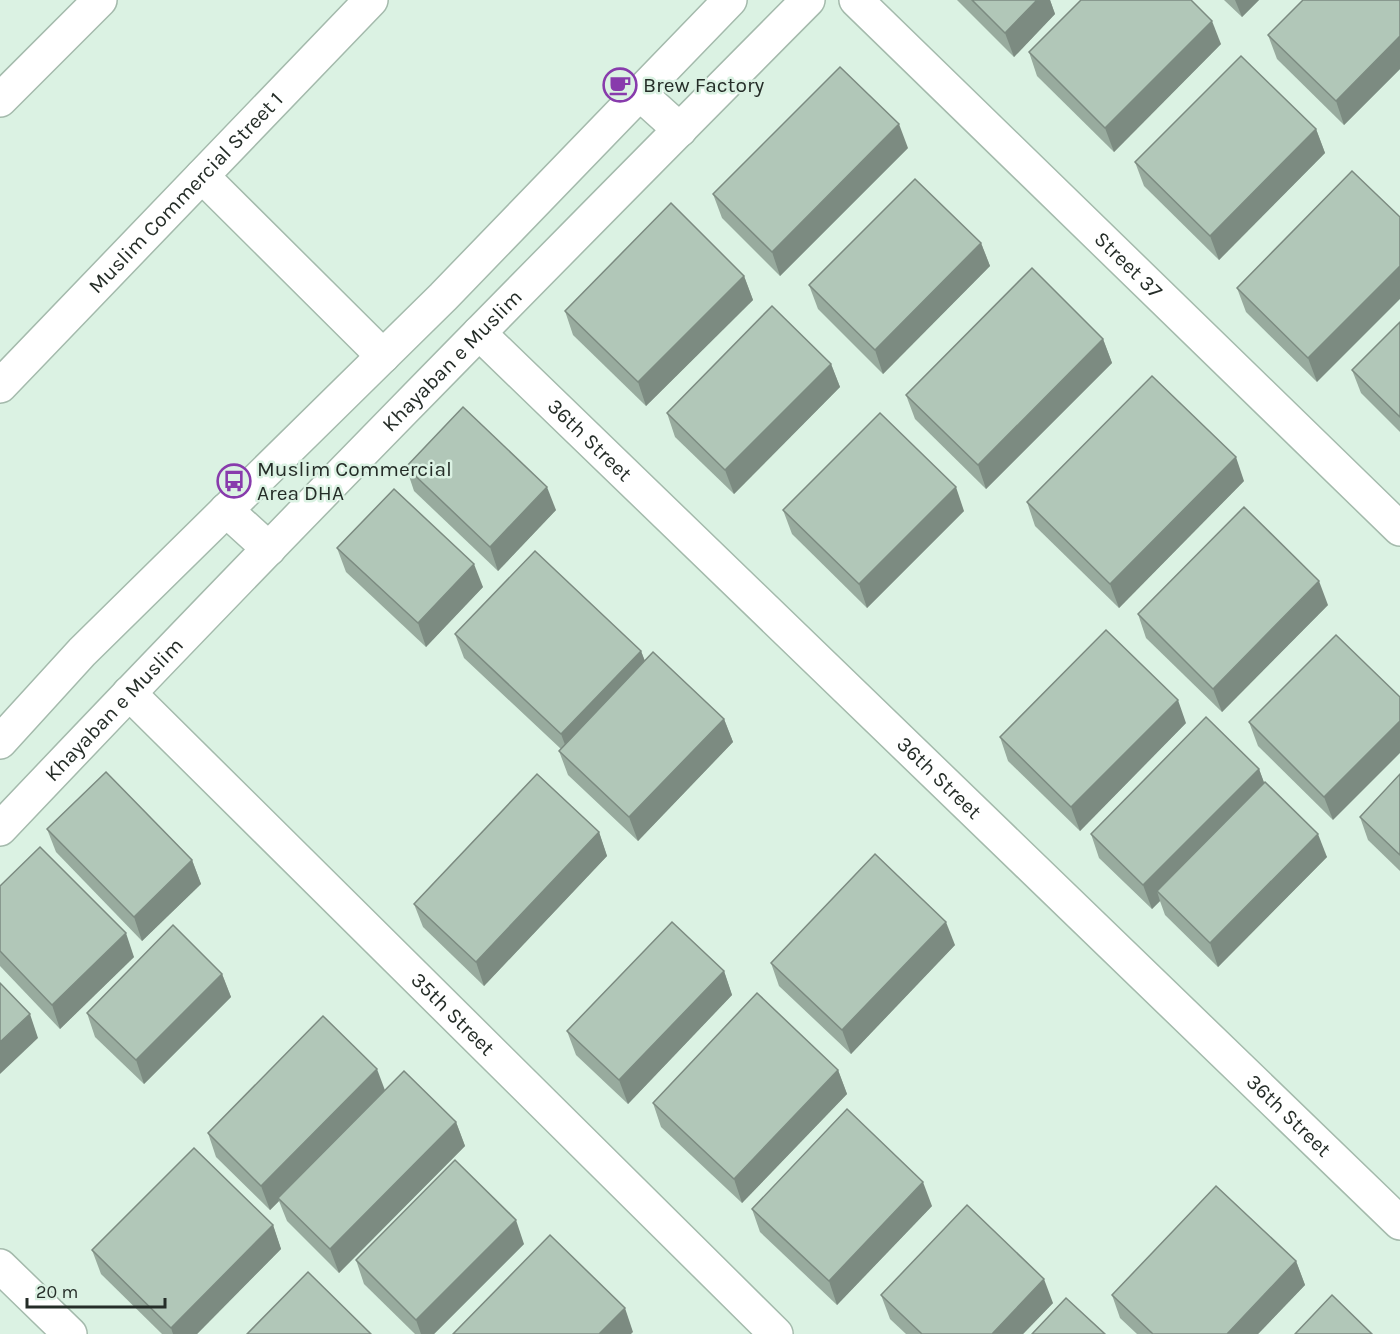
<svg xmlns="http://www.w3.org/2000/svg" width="1400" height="1334" font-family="Karla,sans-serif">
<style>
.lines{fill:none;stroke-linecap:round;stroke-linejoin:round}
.minor-casing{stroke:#a4baac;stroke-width:36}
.tertiary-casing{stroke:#a4baac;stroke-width:36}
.minor{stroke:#fff;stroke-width:33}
.tertiary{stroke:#fff;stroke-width:33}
.wall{fill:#98ab9e}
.shaded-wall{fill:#7c8b81}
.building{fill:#b1c7b8;stroke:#7c8b81;stroke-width:1.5}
.labels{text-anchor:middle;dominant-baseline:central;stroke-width:5;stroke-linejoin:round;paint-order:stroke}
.poi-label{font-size:21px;fill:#252d28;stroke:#dbf2e3;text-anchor:start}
.street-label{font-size:21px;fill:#252d28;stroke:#dbf2e3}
</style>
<rect width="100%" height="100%" fill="#dbf2e3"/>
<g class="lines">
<g class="minor-casing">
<g id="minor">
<path id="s1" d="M 856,0 L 1400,529"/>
<path d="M 0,100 L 100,0"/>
<path d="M 202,176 L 383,356"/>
<path id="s2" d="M 479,333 L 1400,1223"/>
<path id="s3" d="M 0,386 L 371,0"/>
<path id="s4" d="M 129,693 L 776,1334"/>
<path d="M 0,1266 L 70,1334"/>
</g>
</g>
<g class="tertiary-casing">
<g id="tertiary">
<path d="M 639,93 L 680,130"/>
<path d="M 226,510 L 269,549"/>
<path d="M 0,742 L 82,652 L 443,297 L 730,0"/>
<path id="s5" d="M 0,829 C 265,549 536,274 808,0"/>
</g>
</g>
<use href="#minor" class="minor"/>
<use href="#tertiary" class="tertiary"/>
</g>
<g class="wall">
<path d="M 957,0 L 1050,0 L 1055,14 L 1014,57 Z"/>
<path d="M 1224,0 L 1259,0 L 1242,17 Z"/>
<path d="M 1400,0 L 1400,69 L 1344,125 L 1277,59 L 1268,35 Z"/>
<path d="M 1221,44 L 1114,152 L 1037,76 L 1029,52 Z"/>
<path d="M 1316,129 L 1325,153 L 1219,260 L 1144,186 L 1135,162 Z"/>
<path d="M 908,148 L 780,276 L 722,218 L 713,194 Z"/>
<path d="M 1352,171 L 1317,382 L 1246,312 L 1237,288 Z"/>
<path d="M 981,243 L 990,266 L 883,374 L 818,309 L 809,285 Z"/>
<path d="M 744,276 L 753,300 L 646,406 L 573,335 L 565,311 Z"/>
<path d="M 1400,322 L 1400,432 L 1361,393 L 1352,370 Z"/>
<path d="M 1103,339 L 1112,363 L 986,489 L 915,419 L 906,395 Z"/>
<path d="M 831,364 L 840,387 L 734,494 L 675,437 L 667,413 Z"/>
<path d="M 406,467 L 556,510 L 498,571 L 414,491 Z"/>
<path d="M 1244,481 L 1119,608 L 1035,526 L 1027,502 Z"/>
<path d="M 783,510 L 964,511 L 867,608 L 792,534 Z"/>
<path d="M 337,548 L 483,587 L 426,647 L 346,572 Z"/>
<path d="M 1328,605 L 1222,712 L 1146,638 L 1138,614 Z"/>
<path d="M 455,634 L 641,651 L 645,661 L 724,719 L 733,742 L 638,841 L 568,775 L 559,751 L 561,749 L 464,658 Z"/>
<path d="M 1336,635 L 1333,820 L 1258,746 L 1249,722 Z"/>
<path d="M 1186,723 L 1080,831 L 1008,761 L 1000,737 Z"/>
<path d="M 1259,769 L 1264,783 L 1327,857 L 1218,967 L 1165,915 L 1160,901 L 1152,909 L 1099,858 L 1091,834 Z"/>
<path d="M 1400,774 L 1400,871 L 1368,840 L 1360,817 Z"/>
<path d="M 47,829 L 192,860 L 201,884 L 142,941 L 56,852 Z"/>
<path d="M 599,832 L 607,856 L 484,986 L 423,927 L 414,904 Z"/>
<path d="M 0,886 L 134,957 L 60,1029 L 0,966 Z"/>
<path d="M 955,945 L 851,1054 L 779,986 L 771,963 Z"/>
<path d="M 724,971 L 732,995 L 628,1104 L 576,1055 L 567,1031 Z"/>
<path d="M 222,974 L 231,997 L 144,1084 L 95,1037 L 87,1013 Z"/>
<path d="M 838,1070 L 847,1094 L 742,1203 L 661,1127 L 653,1103 Z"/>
<path d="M 385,1090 L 456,1122 L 465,1146 L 339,1273 L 287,1221 L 279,1201 L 270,1210 L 216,1157 L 208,1133 Z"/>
<path d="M 932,1206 L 837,1305 L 760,1232 L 752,1209 Z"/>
<path d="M 273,1225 L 281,1249 L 197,1334 L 162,1334 L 101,1274 L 92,1250 Z"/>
<path d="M 524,1244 L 434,1334 L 415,1334 L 364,1284 L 356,1260 Z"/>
<path d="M 1296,1261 L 1305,1285 L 1258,1334 L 1137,1334 L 1120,1318 L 1112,1295 Z"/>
<path d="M 881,1295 L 1053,1303 L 1023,1334 L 906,1334 L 890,1319 Z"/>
</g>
<g class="shaded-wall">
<path d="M 1037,0 L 1050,0 L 1055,14 L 1014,57 L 1005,33 Z"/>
<path d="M 1235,0 L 1259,0 L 1242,17 Z"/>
<path d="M 1212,21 L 1221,44 L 1114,152 L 1105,128 Z"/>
<path d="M 1400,36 L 1400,69 L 1344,125 L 1336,101 Z"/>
<path d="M 899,124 L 908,148 L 780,276 L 772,252 Z"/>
<path d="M 1316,129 L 1325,153 L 1219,260 L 1210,236 Z"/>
<path d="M 981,243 L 990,266 L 883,374 L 875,350 Z"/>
<path d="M 1400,266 L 1400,299 L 1317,382 L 1308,358 Z"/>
<path d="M 744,276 L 753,300 L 646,406 L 638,382 Z"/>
<path d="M 1103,339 L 1112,363 L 986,489 L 978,465 Z"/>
<path d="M 831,364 L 840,387 L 734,494 L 725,470 Z"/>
<path d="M 1236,457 L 1244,481 L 1119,608 L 1110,584 Z"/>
<path d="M 547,487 L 556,510 L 498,571 L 490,547 Z"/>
<path d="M 956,487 L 964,511 L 867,608 L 859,584 Z"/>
<path d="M 474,564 L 483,587 L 426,647 L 418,623 Z"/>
<path d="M 1319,581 L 1328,605 L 1222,712 L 1213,689 Z"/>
<path d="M 641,651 L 650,675 L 570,758 L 561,734 Z"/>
<path d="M 1178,700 L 1186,723 L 1080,831 L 1071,807 Z"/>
<path d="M 724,719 L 733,742 L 638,841 L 629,817 Z"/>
<path d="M 1400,721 L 1400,753 L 1333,820 L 1324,797 Z"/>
<path d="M 1259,769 L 1268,793 L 1157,891 L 1160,901 L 1152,909 L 1143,885 Z"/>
<path d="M 599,832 L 607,856 L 484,986 L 476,962 Z"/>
<path d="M 1318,834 L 1327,857 L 1218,967 L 1210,943 Z"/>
<path d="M 192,860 L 201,884 L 142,941 L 134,917 Z"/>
<path d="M 946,922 L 955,945 L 851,1054 L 842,1030 Z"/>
<path d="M 126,933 L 134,957 L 60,1029 L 52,1005 Z"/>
<path d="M 724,971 L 732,995 L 628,1104 L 619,1080 Z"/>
<path d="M 222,974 L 231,997 L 144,1084 L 136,1060 Z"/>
<path d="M 30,1014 L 38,1038 L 0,1074 L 0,1042 Z"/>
<path d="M 377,1069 L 386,1093 L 278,1198 L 279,1201 L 270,1210 L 261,1186 Z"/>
<path d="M 838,1070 L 847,1094 L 742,1203 L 734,1179 Z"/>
<path d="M 456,1122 L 465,1146 L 339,1273 L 330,1249 Z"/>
<path d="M 923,1182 L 932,1206 L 837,1305 L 829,1281 Z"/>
<path d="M 516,1220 L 524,1244 L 434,1334 L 421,1334 L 416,1320 Z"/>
<path d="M 273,1225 L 281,1249 L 197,1334 L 173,1334 L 171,1328 Z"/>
<path d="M 1296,1261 L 1305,1285 L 1258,1334 L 1227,1334 Z"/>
<path d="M 1044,1279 L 1053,1303 L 1023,1334 L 992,1334 Z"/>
<path d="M 625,1308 L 633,1332 L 631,1334 L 599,1334 Z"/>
</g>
<g class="building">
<path d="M 972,0 L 1037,0 L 1005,33 Z"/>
<path d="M 1081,0 L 1191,0 L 1212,21 L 1105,128 L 1029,52 Z"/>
<path d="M 1303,0 L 1400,0 L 1400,36 L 1336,101 L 1268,35 Z"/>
<path d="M 1241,56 L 1316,129 L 1210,236 L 1135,162 Z"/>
<path d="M 840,67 L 899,124 L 772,252 L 713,194 Z"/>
<path d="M 1352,171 L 1400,217 L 1400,266 L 1308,358 L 1237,288 Z"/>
<path d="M 915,179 L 981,243 L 875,350 L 809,285 Z"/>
<path d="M 671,203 L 744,276 L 638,382 L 565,311 Z"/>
<path d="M 1032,268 L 1103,339 L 978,465 L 906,395 Z"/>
<path d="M 772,306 L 831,364 L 725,470 L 667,413 Z"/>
<path d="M 1400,322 L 1400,417 L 1352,370 Z"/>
<path d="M 1152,376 L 1236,457 L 1110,584 L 1027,502 Z"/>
<path d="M 463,407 L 547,487 L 490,547 L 406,467 Z"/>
<path d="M 880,413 L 956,487 L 859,584 L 783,510 Z"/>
<path d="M 394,489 L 474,564 L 418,623 L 337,548 Z"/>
<path d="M 1244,507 L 1319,581 L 1213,689 L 1138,614 Z"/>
<path d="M 535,551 L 641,651 L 561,734 L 455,634 Z"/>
<path d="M 1106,630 L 1178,700 L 1071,807 L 1000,737 Z"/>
<path d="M 1336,635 L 1400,697 L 1400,721 L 1324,797 L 1249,722 Z"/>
<path d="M 653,652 L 724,719 L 629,817 L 559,751 Z"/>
<path d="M 1206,717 L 1259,769 L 1143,885 L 1091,834 Z"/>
<path d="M 106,772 L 192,860 L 134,917 L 47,829 Z"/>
<path d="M 537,774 L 599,832 L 476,962 L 414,904 Z"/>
<path d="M 1400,774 L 1400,855 L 1360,817 Z"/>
<path d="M 1265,782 L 1318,834 L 1210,943 L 1157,891 Z"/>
<path d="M 40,847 L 126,933 L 52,1005 L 0,951 L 0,886 Z"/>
<path d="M 875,854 L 946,922 L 842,1030 L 771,963 Z"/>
<path d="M 672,922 L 724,971 L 619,1080 L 567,1031 Z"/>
<path d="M 173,925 L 222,974 L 136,1060 L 87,1013 Z"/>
<path d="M 0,983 L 30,1014 L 0,1042 Z"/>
<path d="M 757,993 L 838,1070 L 734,1179 L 653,1103 Z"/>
<path d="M 323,1016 L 377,1069 L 261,1186 L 208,1133 Z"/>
<path d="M 404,1071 L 456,1122 L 330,1249 L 278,1198 Z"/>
<path d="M 847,1109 L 923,1182 L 829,1281 L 752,1209 Z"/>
<path d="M 194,1148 L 273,1225 L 171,1328 L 92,1250 Z"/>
<path d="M 455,1160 L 516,1220 L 416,1320 L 356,1260 Z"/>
<path d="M 1216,1186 L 1296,1261 L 1227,1334 L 1153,1334 L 1112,1295 Z"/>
<path d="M 967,1205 L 1044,1279 L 992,1334 L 922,1334 L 881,1295 Z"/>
<path d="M 550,1235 L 625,1308 L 599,1334 L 453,1334 Z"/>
<path d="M 308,1272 L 371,1334 L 247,1334 Z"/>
<path d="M 1332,1295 L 1372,1334 L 1295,1334 Z"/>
<path d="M 1066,1298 L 1105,1334 L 1032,1334 Z"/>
</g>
<defs>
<g id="cafe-ring" transform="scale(1.725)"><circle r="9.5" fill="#dbf2e3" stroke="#883bac" stroke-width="1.5"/><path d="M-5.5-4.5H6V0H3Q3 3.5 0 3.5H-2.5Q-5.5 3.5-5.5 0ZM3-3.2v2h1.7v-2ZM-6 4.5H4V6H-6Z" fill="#883bac"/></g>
<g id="bus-ring" transform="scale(1.725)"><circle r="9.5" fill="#dbf2e3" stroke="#883bac" stroke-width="1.5"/><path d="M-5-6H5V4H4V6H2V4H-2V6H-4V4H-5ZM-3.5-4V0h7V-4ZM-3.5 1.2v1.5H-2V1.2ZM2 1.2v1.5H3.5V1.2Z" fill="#883bac"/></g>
</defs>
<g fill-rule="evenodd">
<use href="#cafe-ring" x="620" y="85"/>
<use href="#bus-ring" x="234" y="481"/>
</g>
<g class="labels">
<g class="poi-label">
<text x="643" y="85">Brew Factory</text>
<text x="257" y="469">Muslim Commercial<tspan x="257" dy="24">Area DHA</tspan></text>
</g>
<g class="street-label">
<text stroke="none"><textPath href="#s3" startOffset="268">Muslim Commercial Street 1</textPath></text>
<text stroke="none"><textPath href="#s1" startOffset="380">Street 37</textPath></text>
<text stroke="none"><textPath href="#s5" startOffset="651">Khayaban e Muslim</textPath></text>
<text stroke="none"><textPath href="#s2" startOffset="154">36th Street</textPath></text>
<text stroke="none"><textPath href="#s5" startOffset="165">Khayaban e Muslim</textPath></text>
<text stroke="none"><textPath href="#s2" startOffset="640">36th Street</textPath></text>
<text stroke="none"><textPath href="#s4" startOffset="456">35th Street</textPath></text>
<text stroke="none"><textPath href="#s2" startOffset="1126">36th Street</textPath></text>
</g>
</g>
<path d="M27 1298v9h138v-9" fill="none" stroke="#252d28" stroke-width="3"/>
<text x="36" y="1298" font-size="18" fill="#252d28" stroke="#dbf2e3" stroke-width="4.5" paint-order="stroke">20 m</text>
</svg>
